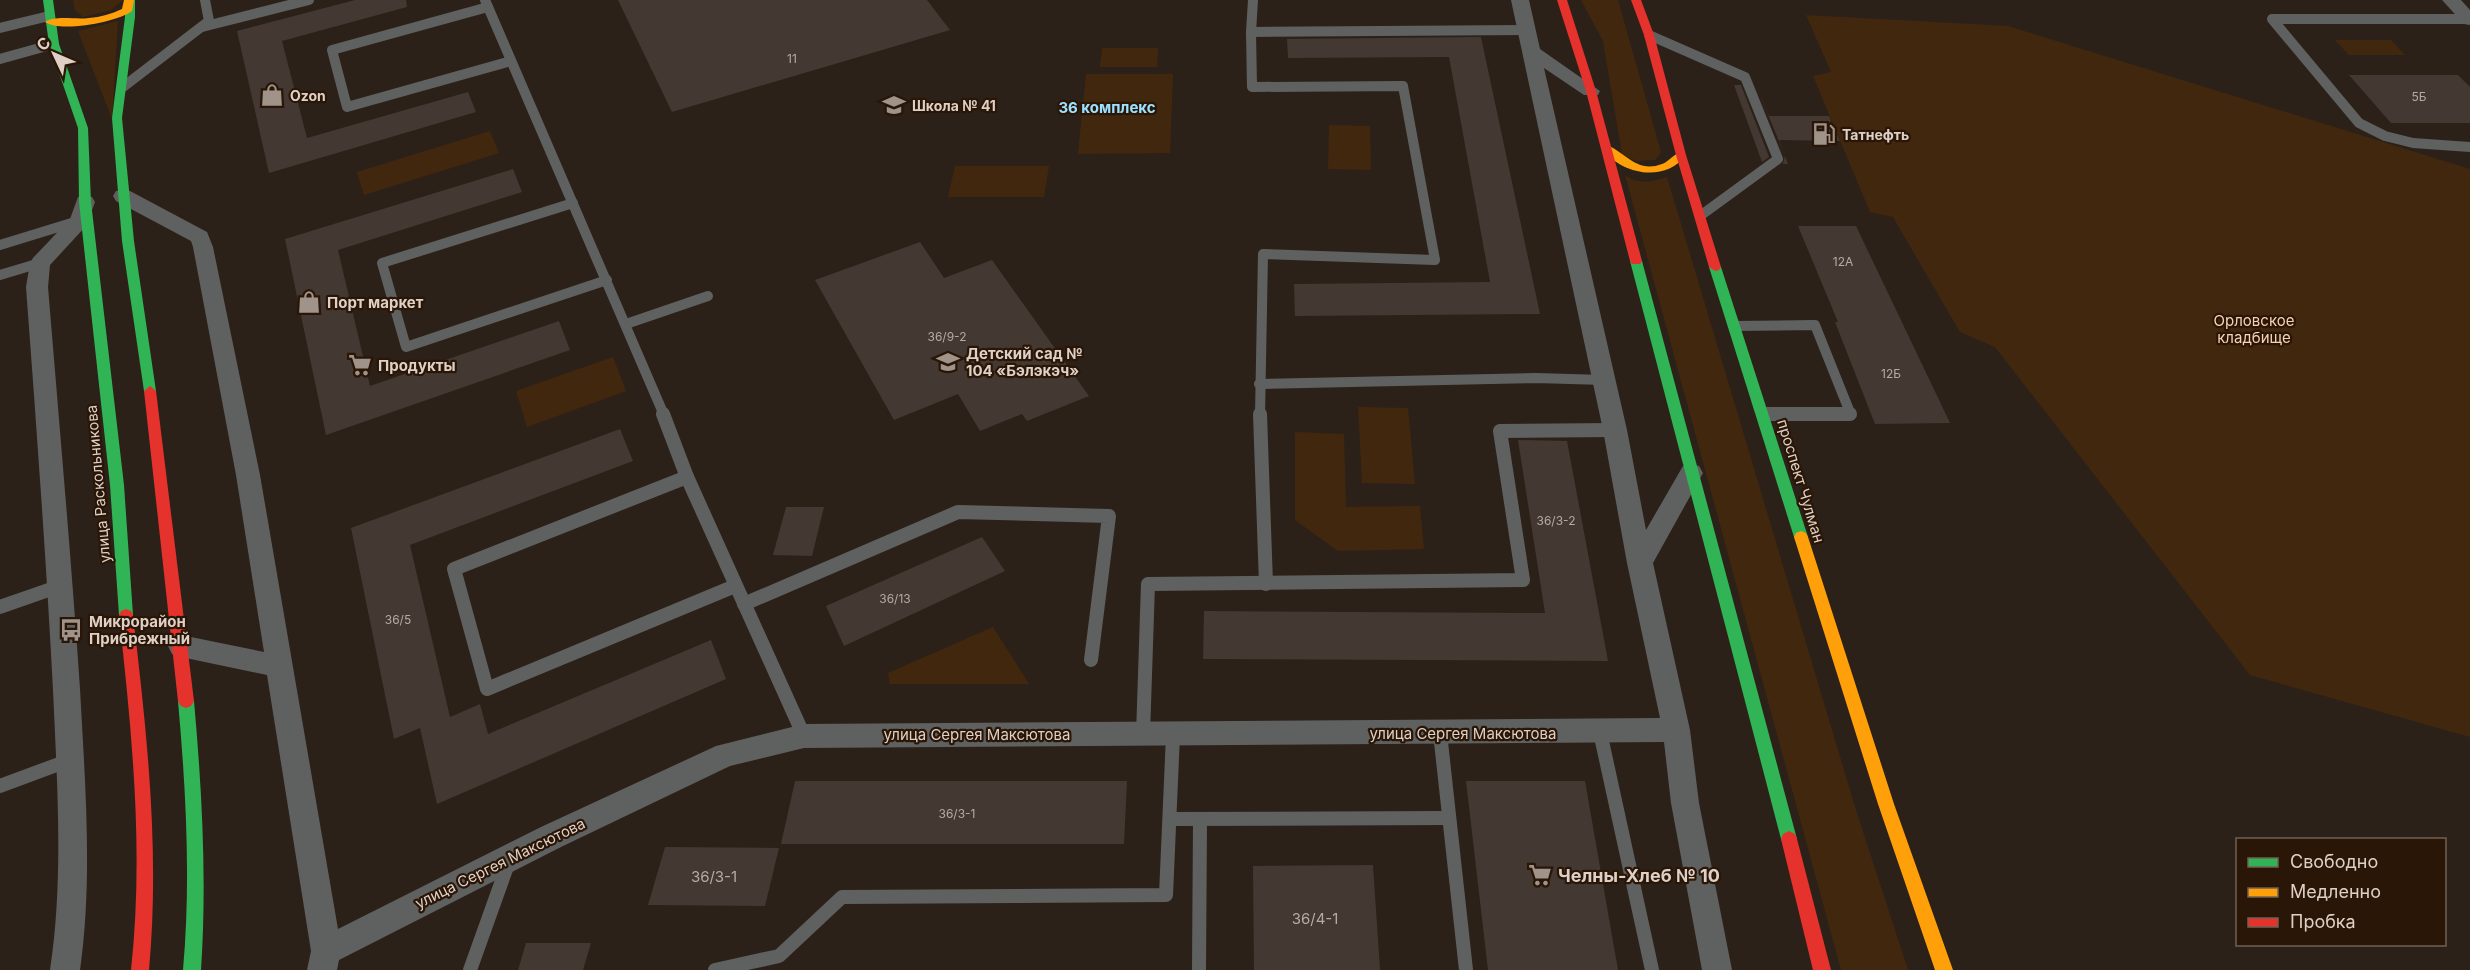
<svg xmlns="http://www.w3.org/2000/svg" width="2470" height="970" font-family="Inter,sans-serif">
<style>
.green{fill:#42270f}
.building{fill:#433932}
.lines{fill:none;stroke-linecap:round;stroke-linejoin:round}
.lane-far1{stroke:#5f6161;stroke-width:10}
.lane{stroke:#5f6161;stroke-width:14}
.street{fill:#5f6161;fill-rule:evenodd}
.fast{fill:#30b455;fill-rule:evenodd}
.slow{fill:#ff9f0a;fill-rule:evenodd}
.jam{fill:#e5322d;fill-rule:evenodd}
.labels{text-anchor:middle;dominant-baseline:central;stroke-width:4.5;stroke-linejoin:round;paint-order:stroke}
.number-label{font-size:12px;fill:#b7aaa1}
.far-poi-label{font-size:14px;font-weight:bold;fill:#ded0c6;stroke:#2a1607;text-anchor:start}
.far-quarter-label{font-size:15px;font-weight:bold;fill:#9ce2ff;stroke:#2a1607}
.poi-label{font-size:15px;font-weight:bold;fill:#ded0c6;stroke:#2a1607;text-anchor:start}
.park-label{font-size:15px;fill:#f7d1b5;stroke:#2a1607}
.street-label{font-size:15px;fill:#ded0c6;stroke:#2a1607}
.near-number-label{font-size:15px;fill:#b7aaa1}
.near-poi-label{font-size:18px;font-weight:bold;fill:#ded0c6;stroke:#2a1607;text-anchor:start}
</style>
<rect width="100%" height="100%" fill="#2c2118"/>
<g class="green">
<path d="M 73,0 L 123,0 L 111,10 L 83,17 L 75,10 Z"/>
<path d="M 1581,0 L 1618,0 L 1661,152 L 1655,160 L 1636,161 L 1622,154 L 1603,41 Z"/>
<path d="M 1806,15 L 2008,26 L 2470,169 L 2470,737 L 2250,675 L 1995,347 L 1960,332 L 1893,217 L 1870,212 L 1813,76 L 1831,72 Z"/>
<path d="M 118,21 L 112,119 L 78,31 Z"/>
<path d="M 2335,40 L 2391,40 L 2405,55 L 2349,55 Z"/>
<path d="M 1102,48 L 1158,48 L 1157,67 L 1100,67 Z"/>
<path d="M 1086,74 L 1173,74 L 1170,153 L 1078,154 Z"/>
<path d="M 1329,125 L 1370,126 L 1371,170 L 1328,169 Z"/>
<path d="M 490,131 L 499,153 L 364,195 L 357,172 Z"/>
<path d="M 955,166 L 1049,166 L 1044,197 L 948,197 Z"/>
<path d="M 1625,175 C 1638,185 1653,182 1667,177 L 1855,807 L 1908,970 L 1841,970 Z"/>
<path d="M 613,357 L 626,391 L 527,427 L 516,391 Z"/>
<path d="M 1358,407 L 1408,408 L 1415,484 L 1362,483 Z"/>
<path d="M 1295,432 L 1344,434 L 1346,507 L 1420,506 L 1424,549 L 1338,551 L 1295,520 Z"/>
<path d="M 993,627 L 1029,684 L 890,684 L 888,673 Z"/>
</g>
<g class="building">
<path d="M 355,0 L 406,0 L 407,7 L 282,41 L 307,138 L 468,92 L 476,112 L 269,173 L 237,31 Z"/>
<path d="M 618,0 L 927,0 L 950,30 L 672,112 Z"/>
<path d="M 1481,37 L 1540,314 L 1295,316 L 1294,284 L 1490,282 L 1449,57 L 1288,58 L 1287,39 Z"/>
<path d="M 2349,75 L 2458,75 L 2470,87 L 2470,123 L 2391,123 Z"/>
<path d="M 1734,85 L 1741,85 L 1769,157 L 1762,162 Z"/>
<path d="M 1756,85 L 1769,116 L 1829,116 L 1840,141 L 1779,140 L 1788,164 L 1783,164 L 1785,156 Z"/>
<path d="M 513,169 L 522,192 L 338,250 L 370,386 L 559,321 L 570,350 L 326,435 L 285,239 Z"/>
<path d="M 1798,226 L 1856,226 L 1950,423 L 1875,424 L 1835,322 L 1838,322 Z"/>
<path d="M 920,242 L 944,278 L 992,260 L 1089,396 L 1027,421 L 1022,414 L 980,431 L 958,394 L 894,420 L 815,280 Z"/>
<path d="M 620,429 L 633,461 L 410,545 L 450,717 L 480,704 L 488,734 L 711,640 L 726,679 L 437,804 L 420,728 L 394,739 L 351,528 Z"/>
<path d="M 1518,440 L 1567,441 L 1608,661 L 1203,659 L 1204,611 L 1545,613 Z"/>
<path d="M 786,507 L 824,507 L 812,556 L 773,555 Z"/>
<path d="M 982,537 L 1005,571 L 844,646 L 826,606 Z"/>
<path d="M 795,781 L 1127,781 L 1124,844 L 781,844 Z"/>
<path d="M 1466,781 L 1585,781 L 1618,970 L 1488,970 Z"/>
<path d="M 665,847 L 779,848 L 765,906 L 648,905 Z"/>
<path d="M 1373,865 L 1380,970 L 1254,970 L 1253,866 Z"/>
<path d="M 526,943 L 591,943 L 583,970 L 518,970 Z"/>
</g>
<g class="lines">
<g class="lane-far1">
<path d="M 485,0 L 664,415"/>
<path d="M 488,7 L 332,50 L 347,107 L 511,61"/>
<path d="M 2469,19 L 2272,19 L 2359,123 L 2385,136 L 2413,143 L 2470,147"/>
<path d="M 202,27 L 309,0"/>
<path d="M 0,28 L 49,16"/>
<path d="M 1251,32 L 1253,0"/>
<path d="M 1649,35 L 1745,77 L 1778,159 L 1700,216"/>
<path d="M 0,59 L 54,44"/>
<path d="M 123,87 L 209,21 L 205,0"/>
<path d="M 573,203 L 382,263 L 406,347 L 607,280"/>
<path d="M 0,245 L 78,221"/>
<path d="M 0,275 L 40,263"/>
<path d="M 626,324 L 708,296"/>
<path d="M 1734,326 L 1815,325 L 1851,415 L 1763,414"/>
<path d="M 1259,384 L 1536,378 L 1604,380"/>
<path d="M 1260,415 L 1263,254 L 1435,260 L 1403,86 L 1252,87 L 1251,32 L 1526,30"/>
</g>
<g class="lane">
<path d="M 663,414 L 687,477 L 804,736"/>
<path d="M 1260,414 L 1266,584"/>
<path d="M 1763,414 L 1850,414"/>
<path d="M 687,477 L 454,569 L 487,689 L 735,586"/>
<path d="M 744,604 L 958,512 L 1109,516 L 1091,660"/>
<path d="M 0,607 L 60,586"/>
<path d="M 1600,732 L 1652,970"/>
<path d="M 1440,733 L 1466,970"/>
<path d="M 1143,735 L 1148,584 L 1523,580 L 1500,431 L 1615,430"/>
<path d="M 0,786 L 70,760"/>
<path d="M 1170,819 L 1449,818"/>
<path d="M 470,970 L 509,861"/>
<path d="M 715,970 L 779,956 L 842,897 L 1166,895 L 1173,735"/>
<path d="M 1199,970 L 1200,819"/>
</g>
<g class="street">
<path d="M 1511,0 L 1529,0 L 1540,49 L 1600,91 L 1598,95 L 1584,95 L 1544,68 L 1627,430 L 1646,530 L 1683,466 L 1691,464 L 1699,466 L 1703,473 L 1653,563 L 1690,730 L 1699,803 L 1732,970 L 1702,970 L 1671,803 L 1664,742 L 804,748 L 730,766 L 561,847 L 339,960 L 337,970 L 307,970 L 311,951 L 267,675 L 181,657 L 172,654 L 168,646 L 172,638 L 181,635 L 264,652 L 236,475 L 193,247 L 191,241 L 116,201 L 113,196 L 116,191 L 123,190 L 130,191 L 207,232 L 213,247 L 260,475 L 338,929 L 541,827 L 716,746 L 804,724 L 1660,718 L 1627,563 L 1603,430 Z"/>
<path d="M 2442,0 L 2461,0 L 2470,10 L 2470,25 L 2464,24 Z"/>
<path d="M 85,196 L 92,197 L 95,202 L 86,226 L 50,265 L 48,287 C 59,421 71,555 80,689 C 85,782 93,878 80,970 L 50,970 C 64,878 57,782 53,690 C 46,555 36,421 26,287 L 30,263 L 33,258 L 70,219 L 78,197 Z"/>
</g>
<g class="fast">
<path d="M 43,0 L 53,0 L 59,44 L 88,128 L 91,202 L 124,485 L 133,615 L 131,619 L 126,621 L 121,619 L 119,615 L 110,485 L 79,202 L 78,128 L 49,44 Z"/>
<path d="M 125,0 L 135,0 L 135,17 L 122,118 L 134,241 L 156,391 L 150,396 L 144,391 L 122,241 L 112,118 L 125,17 Z"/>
<path d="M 1636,257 L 1642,261 L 1797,839 L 1795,844 L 1789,847 L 1783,844 L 1781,839 L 1630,261 Z"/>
<path d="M 1715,263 L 1721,267 L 1808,537 L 1806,541 L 1796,541 L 1794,537 L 1709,267 Z"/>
<path d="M 186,694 L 191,696 L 194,701 C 202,791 207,880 201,970 L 183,970 C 191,880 186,791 178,701 L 181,696 Z"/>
</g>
<g class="slow">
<path d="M 124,0 L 134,0 L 132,11 C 118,22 60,33 45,22 C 55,15 76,20 89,18 C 101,17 111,14 122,9 Z"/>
<path d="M 1606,145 C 1625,151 1636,174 1662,164 C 1669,162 1673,154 1681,152 L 1686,155 C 1664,184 1621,174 1601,148 Z"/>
<path d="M 1801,531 L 1806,533 L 1808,537 L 1894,804 L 1953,970 L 1935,970 L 1878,804 L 1794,537 L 1796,533 Z"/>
</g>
<g class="jam">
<path d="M 1557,0 L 1567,0 L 1596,91 L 1642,261 L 1640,264 L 1632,264 L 1630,261 L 1586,91 Z"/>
<path d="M 1631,0 L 1641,0 L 1654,35 L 1686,155 L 1721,267 L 1719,270 L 1715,271 L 1709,267 L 1676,155 L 1644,35 Z"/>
<path d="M 150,386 L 156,391 L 194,701 L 191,706 L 186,708 L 181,706 L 178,701 L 144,391 Z"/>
<path d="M 126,609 L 131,611 L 133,615 C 147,734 160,851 149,970 L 131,970 C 144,851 132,734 119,615 L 121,611 Z"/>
<path d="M 1789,831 L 1795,834 L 1797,839 L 1831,970 L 1813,970 L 1781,839 L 1783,834 Z"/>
</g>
</g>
<defs>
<g id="shop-bare" transform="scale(1.8)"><path d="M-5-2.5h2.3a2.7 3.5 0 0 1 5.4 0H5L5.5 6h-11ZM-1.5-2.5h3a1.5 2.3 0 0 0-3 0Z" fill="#a09389" stroke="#2a1607" stroke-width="2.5" paint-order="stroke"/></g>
<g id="school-bare" transform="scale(1.8)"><path d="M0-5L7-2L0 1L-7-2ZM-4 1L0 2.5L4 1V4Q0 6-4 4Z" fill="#a09389" stroke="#2a1607" stroke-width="2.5" paint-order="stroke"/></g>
<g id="fuel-bare" transform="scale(1.8)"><path d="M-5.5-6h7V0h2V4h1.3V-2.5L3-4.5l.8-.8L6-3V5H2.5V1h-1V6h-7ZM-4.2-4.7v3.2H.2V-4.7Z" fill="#a09389" stroke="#2a1607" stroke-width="2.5" paint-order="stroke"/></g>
<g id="supermarket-bare" transform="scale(1.8)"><path d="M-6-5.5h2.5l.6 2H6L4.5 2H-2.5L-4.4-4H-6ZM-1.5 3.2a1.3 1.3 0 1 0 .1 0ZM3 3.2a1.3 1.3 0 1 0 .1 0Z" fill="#a09389" stroke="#2a1607" stroke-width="2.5" paint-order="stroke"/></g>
<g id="bus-bare" transform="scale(1.8)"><path d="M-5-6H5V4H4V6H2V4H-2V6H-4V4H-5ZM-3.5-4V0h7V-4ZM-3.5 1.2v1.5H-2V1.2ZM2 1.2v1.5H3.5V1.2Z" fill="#a09389" stroke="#2a1607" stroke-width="2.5" paint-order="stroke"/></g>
</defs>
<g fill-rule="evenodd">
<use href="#shop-bare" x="272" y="95"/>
<use href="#school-bare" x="894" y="105"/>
<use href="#fuel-bare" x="1824" y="134"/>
<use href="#shop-bare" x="309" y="302"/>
<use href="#school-bare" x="948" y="362"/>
<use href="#supermarket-bare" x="360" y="365"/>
<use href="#bus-bare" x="71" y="630"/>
<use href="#supermarket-bare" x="1540" y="875"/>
</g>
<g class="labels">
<g class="number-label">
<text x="792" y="58">11</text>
<text x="2419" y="96">5Б</text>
<text x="1843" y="261">12А</text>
<text x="947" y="336">36/9-2</text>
<text x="1891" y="373">12Б</text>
<text x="1556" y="520">36/3-2</text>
<text x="895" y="598">36/13</text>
<text x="398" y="619">36/5</text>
<text x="957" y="813">36/3-1</text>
</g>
<g class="far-poi-label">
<text x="290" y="95">Ozon</text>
<text x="912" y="105">Школа № 41</text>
<text x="1842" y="134">Татнефть</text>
</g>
<g class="far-quarter-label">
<text x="1107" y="107">36 комплекс</text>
</g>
<g class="poi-label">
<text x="327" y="302">Порт маркет</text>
<text x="966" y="353">Детский сад №<tspan x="966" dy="17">104 «Бэлэкэч»</tspan></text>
<text x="378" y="365">Продукты</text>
<text x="89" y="621">Микрорайон<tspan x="89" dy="17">Прибрежный</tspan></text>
</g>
<g class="park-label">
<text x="2254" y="320">Орловское<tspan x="2254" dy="17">кладбище</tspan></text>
</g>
<g class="street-label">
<text transform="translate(1801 481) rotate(73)">проспект Чулман</text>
<text transform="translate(98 484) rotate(-95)">улица Раскольникова</text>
<text x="1463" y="733">улица Сергея Максютова</text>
<text x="977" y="734">улица Сергея Максютова</text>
<text transform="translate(500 863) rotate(-26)">улица Сергея Максютова</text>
</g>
<g class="near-number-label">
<text x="714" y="876">36/3-1</text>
<text x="1315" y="918">36/4-1</text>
</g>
<g class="near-poi-label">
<text x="1558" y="875">Челны-Хлеб № 10</text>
</g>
</g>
<rect x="2236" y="838" width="210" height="108" fill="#2a1607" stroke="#726053" stroke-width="1.5"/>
<rect x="2248" y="858" width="30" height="9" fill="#30b455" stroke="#726053" stroke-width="1.5"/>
<text x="2290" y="868" font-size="18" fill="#ded0c6">Свободно</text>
<rect x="2248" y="888" width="30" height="9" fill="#ff9f0a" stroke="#726053" stroke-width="1.5"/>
<text x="2290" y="898" font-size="18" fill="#ded0c6">Медленно</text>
<rect x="2248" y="918" width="30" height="9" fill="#e5322d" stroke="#726053" stroke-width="1.5"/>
<text x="2290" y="928" font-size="18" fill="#ded0c6">Пробка</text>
<g transform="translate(54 54) rotate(314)" stroke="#2a1607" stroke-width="4.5" paint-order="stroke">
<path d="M0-4.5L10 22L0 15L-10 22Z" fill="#ded0c6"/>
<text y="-9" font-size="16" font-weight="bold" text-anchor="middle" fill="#ded0c6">С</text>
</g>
</svg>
